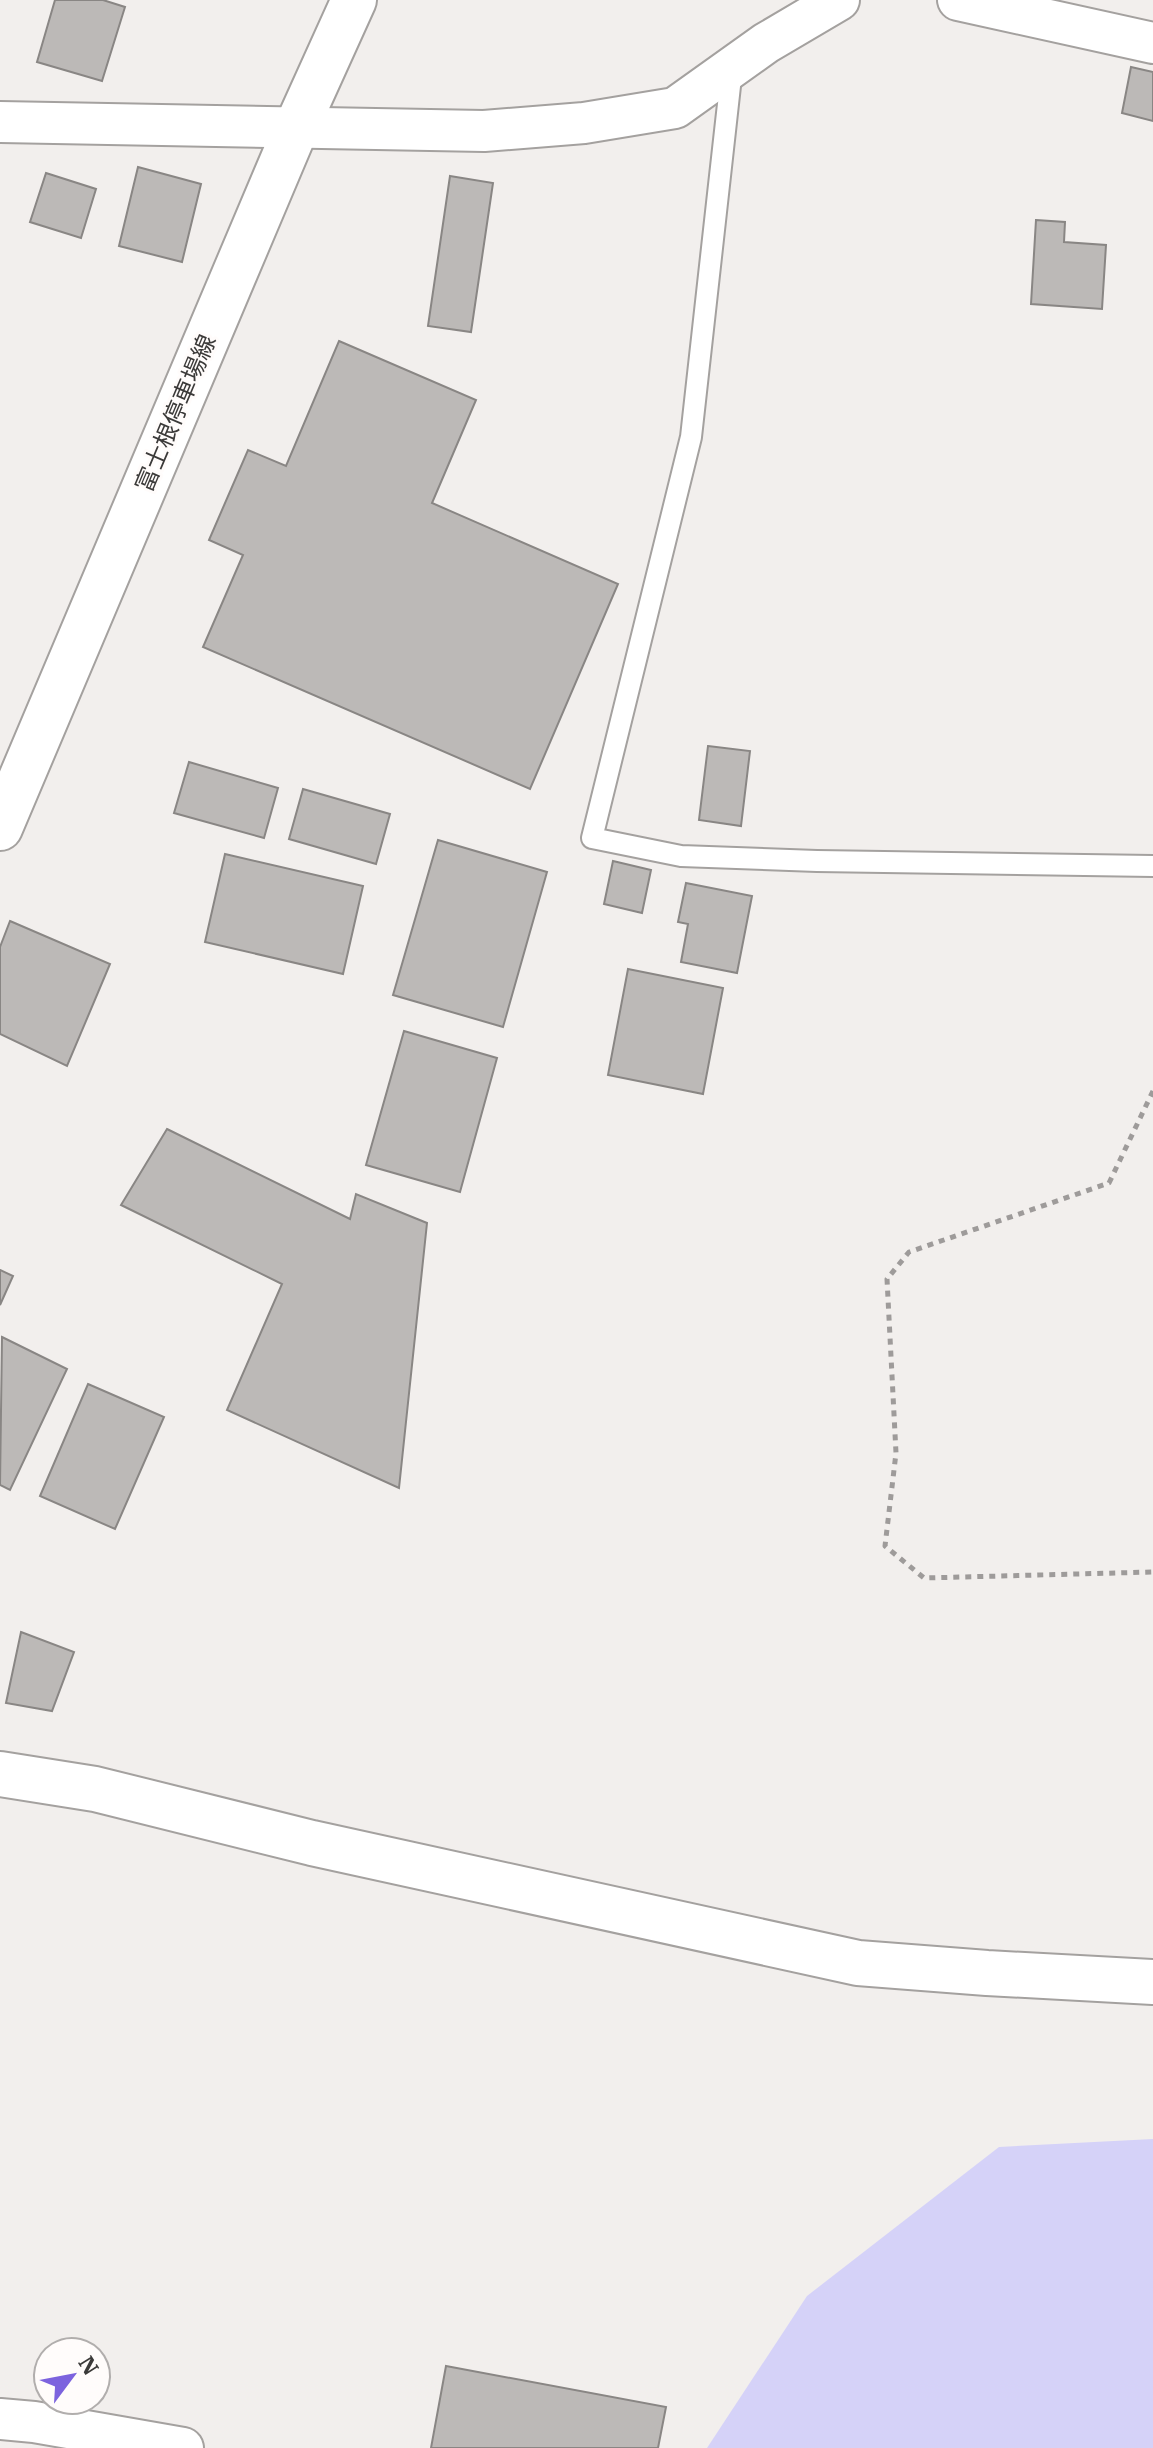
<svg xmlns="http://www.w3.org/2000/svg" width="1153" height="2448" font-family="'IBM Plex Serif','Noto Sans JP',serif">
<style>
.green{fill:#d5d2f8}
.building{fill:#bcb9b7;stroke:#898684;stroke-width:2}
.lines{fill:none;stroke-linecap:round;stroke-linejoin:round}
.service-casing{stroke:#a4a19f;stroke-width:24}
.minor-casing{stroke:#a4a19f;stroke-width:44}
.tertiary-casing{stroke:#a4a19f;stroke-width:48}
.secondary-casing{stroke:#a4a19f;stroke-width:48}
.path{stroke:#9e9b9a;stroke-width:5;stroke-dasharray:6 6;stroke-linecap:butt}
.service{stroke:#fff;stroke-width:20}
.minor{stroke:#fff;stroke-width:40}
.tertiary{stroke:#fff;stroke-width:44}
.secondary{stroke:#fff;stroke-width:44}
.labels{text-anchor:middle;dominant-baseline:central;stroke-width:6;stroke-linejoin:round;paint-order:stroke}
.street-label{font-size:24px;fill:#3b3a39;stroke:#fffcfb}
</style>
<rect width="100%" height="100%" fill="#f2efed"/>
<path class="green" d="M 1153,2139 L 1153,2448 L 707,2448 L 807,2296 L 999,2147 Z"/>
<g class="building">
<path d="M 55,0 L 103,0 L 125,7 L 102,81 L 37,62 Z"/>
<path d="M 1131,67 L 1153,72 L 1153,121 L 1122,113 Z"/>
<path d="M 138,167 L 201,184 L 182,262 L 119,246 Z"/>
<path d="M 46,173 L 96,189 L 81,238 L 30,222 Z"/>
<path d="M 450,176 L 493,183 L 471,332 L 428,326 Z"/>
<path d="M 1036,220 L 1065,222 L 1064,242 L 1106,245 L 1102,309 L 1031,304 Z"/>
<path d="M 339,341 L 476,400 L 432,503 L 618,584 L 530,789 L 203,647 L 243,555 L 209,540 L 248,450 L 286,466 Z"/>
<path d="M 708,746 L 750,751 L 741,826 L 699,820 Z"/>
<path d="M 189,762 L 278,788 L 264,838 L 174,813 Z"/>
<path d="M 303,789 L 390,814 L 376,864 L 289,839 Z"/>
<path d="M 438,840 L 547,872 L 503,1027 L 393,995 Z"/>
<path d="M 225,854 L 363,886 L 343,974 L 205,942 Z"/>
<path d="M 613,861 L 651,870 L 642,913 L 604,904 Z"/>
<path d="M 686,883 L 752,896 L 737,973 L 681,962 L 688,924 L 678,922 Z"/>
<path d="M 10,921 L 110,964 L 67,1066 L 0,1034 L 0,947 Z"/>
<path d="M 628,969 L 723,988 L 703,1094 L 608,1075 Z"/>
<path d="M 404,1031 L 497,1058 L 460,1192 L 366,1165 Z"/>
<path d="M 167,1129 L 350,1219 L 356,1194 L 427,1223 L 399,1488 L 227,1410 L 282,1284 L 121,1205 Z"/>
<path d="M 0,1270 L 13,1276 L 0,1305 Z"/>
<path d="M 2,1337 L 67,1369 L 10,1490 L 0,1485 Z"/>
<path d="M 88,1384 L 164,1417 L 115,1529 L 40,1496 Z"/>
<path d="M 21,1632 L 74,1652 L 52,1711 L 6,1703 Z"/>
<path d="M 446,2366 L 666,2407 L 658,2448 L 431,2448 Z"/>
</g>
<g class="lines">
<g class="service-casing">
<path id="service" d="M 732,68 L 691,437 L 592,838 L 681,856 L 817,861 L 1153,866"/>
</g>
<g class="minor-casing">
<g id="minor">
<path d="M 958,0 L 1153,43"/>
<path d="M 0,122 L 484,131 L 584,123 L 675,108 L 766,43 L 839,0"/>
<path d="M 0,2419 L 34,2422 L 183,2448"/>
</g>
</g>
<g class="tertiary-casing">
<path id="tertiary" d="M 0,1774 L 95,1789 L 312,1843 L 858,1963 L 987,1973 L 1153,1982"/>
</g>
<g class="secondary-casing">
<path id="secondary" d="M 0,828 L 297,126 L 354,0"/>
</g>
<path class="path" d="M 1153,1091 L 1109,1183 L 909,1252 L 887,1279 L 896,1453 L 885,1546 L 924,1578 L 1153,1572"/>
<use href="#service" class="service"/>
<use href="#minor" class="minor"/>
<use href="#tertiary" class="tertiary"/>
<use href="#secondary" class="secondary"/>
</g>
<g class="labels">
<g class="street-label">
<text transform="translate(175 413) rotate(-67)">富士根停車場線</text>
</g>
</g>
<g transform="translate(72 2376) rotate(58)"><circle r="38" fill="#fffcfb" stroke="#b1aead" stroke-width="2"/>
<path d="M0-6L14 30L0 20L-14 30Z" fill="#7c63de"/>
<text y="-12" font-size="22" font-weight="bold" text-anchor="middle" fill="#3b3a39">N</text>
</g>
</svg>
